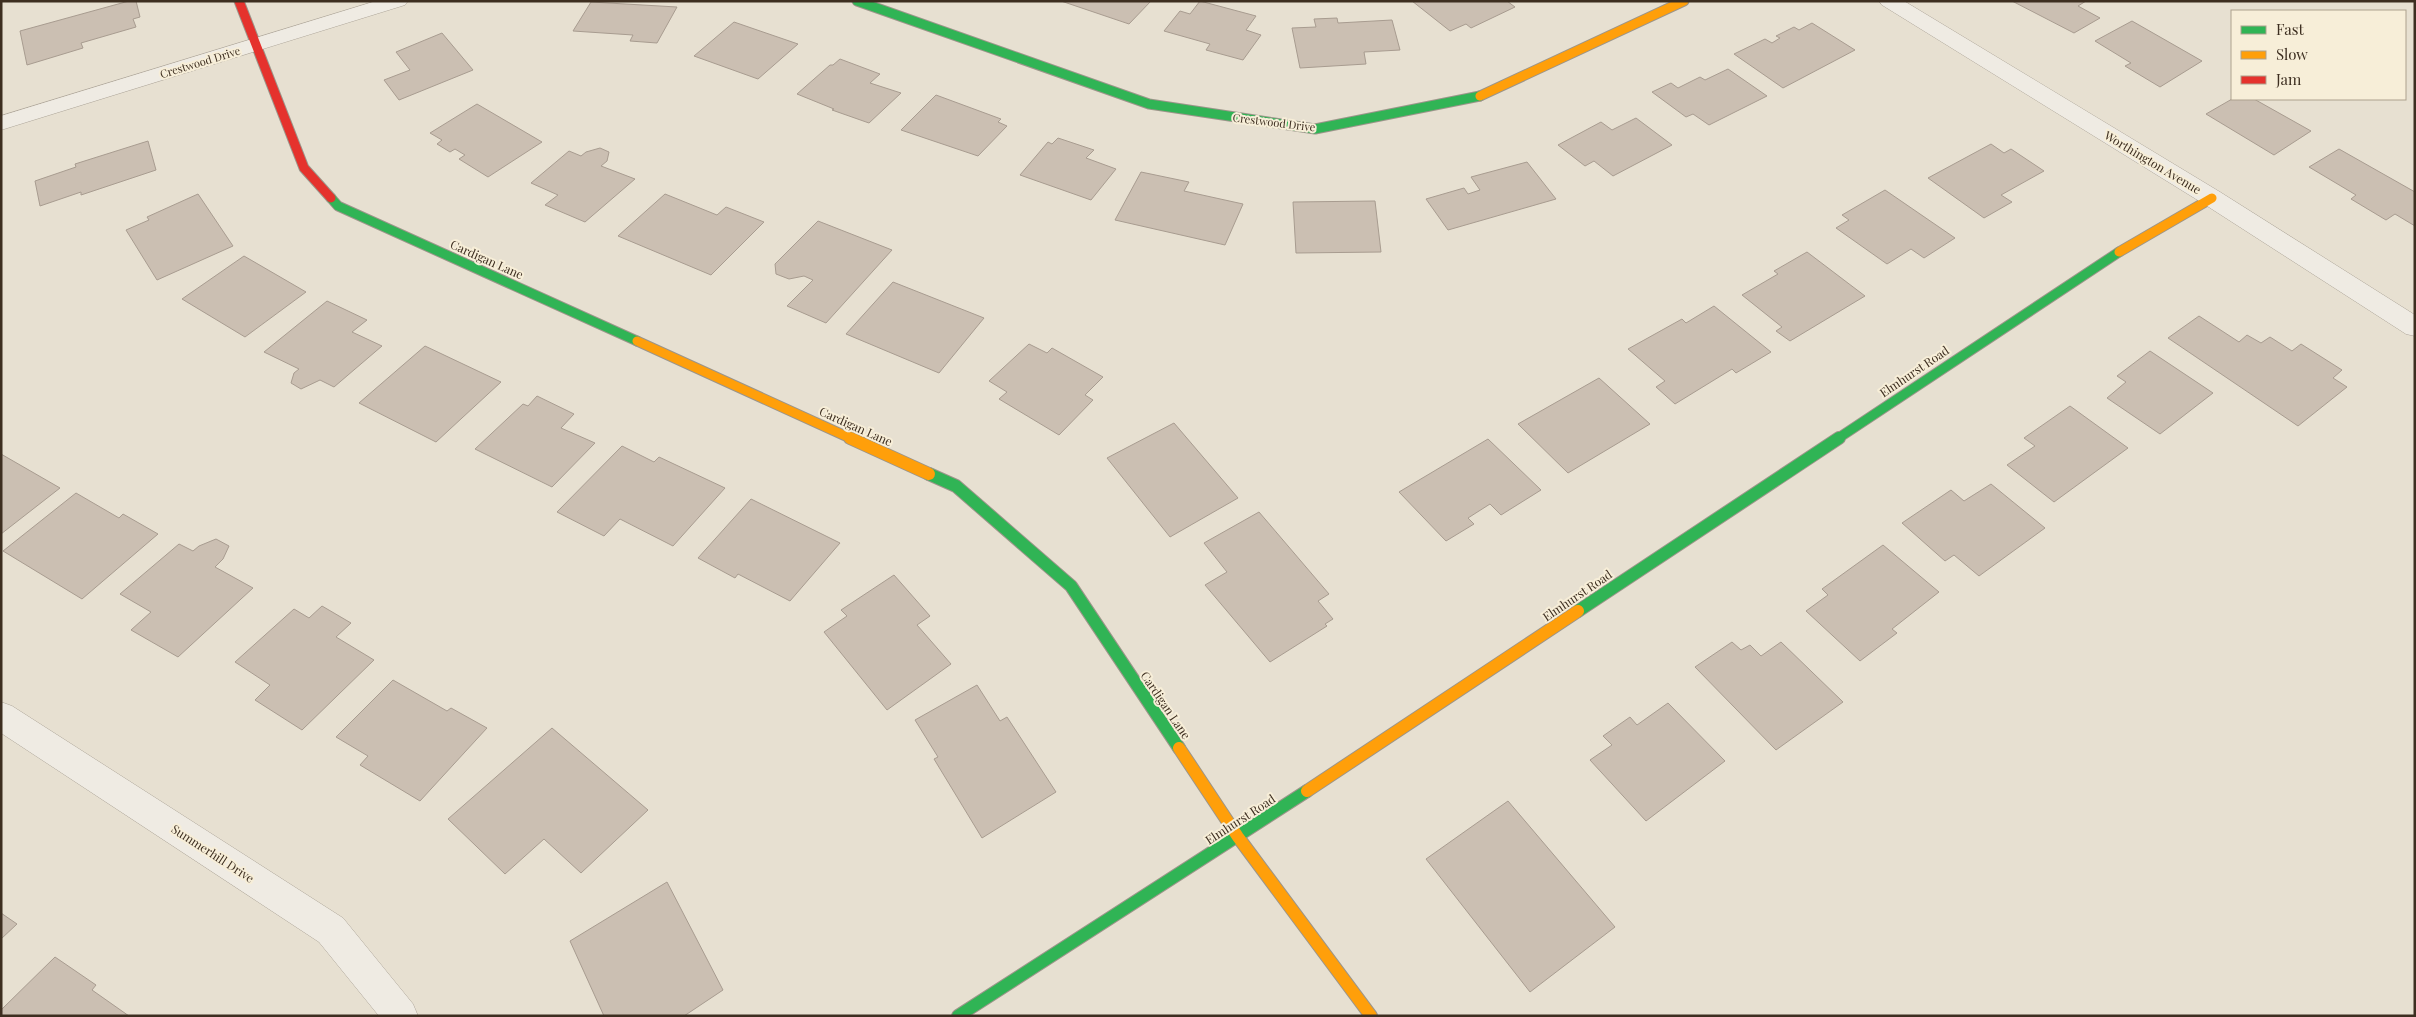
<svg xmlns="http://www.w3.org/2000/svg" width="2416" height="1017" font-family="'Playfair Display',serif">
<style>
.building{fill:#cbbfb2;stroke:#a89c90}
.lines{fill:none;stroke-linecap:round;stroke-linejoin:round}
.street-casing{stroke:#ada599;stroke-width:1}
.fast-far1-casing{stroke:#9c958a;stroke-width:11}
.fast-casing{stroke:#9c958a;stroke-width:14}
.slow-far1-casing{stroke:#9c958a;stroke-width:11}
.slow-casing{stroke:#9c958a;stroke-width:14}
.jam-casing{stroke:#9c958a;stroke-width:11}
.street{fill:#efebe3;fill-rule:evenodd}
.fast-far1{stroke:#30b455;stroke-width:9}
.fast{stroke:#30b455;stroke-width:12}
.slow-far1{stroke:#ff9f0a;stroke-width:9}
.slow{stroke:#ff9f0a;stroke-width:12}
.jam{stroke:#e5322d;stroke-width:9}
.labels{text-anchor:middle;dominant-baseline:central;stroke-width:4;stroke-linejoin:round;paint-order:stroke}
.far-street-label{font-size:11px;fill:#3d2e20;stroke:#f7eed8}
.street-label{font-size:12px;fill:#3d2e20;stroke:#f7eed8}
</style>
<rect width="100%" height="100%" fill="#e7e0d1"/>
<g class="building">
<path d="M 129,1 L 136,1 L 140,17 L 133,19 L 136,27 L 81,43 L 83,48 L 27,65 L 20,31 Z"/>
<path d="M 1061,1 L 1151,1 L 1129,24 Z"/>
<path d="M 1200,1 L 1256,16 L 1246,30 L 1261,35 L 1243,60 L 1206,50 L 1210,44 L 1164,31 L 1180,11 L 1190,14 Z"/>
<path d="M 1412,1 L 1507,1 L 1515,7 L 1471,28 L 1466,24 L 1450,31 Z"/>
<path d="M 2012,1 L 2086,1 L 2078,6 L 2100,18 L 2074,33 Z"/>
<path d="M 591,2 L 677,7 L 657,43 L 630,41 L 633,35 L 573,31 Z"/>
<path d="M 1337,18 L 1338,23 L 1392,20 L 1400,50 L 1364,52 L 1366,64 L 1300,68 L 1292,28 L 1316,27 L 1314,19 Z"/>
<path d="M 2132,21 L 2202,61 L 2160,87 L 2125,66 L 2131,63 L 2095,41 Z"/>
<path d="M 734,22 L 763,32 L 798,44 L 758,79 L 694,56 Z"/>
<path d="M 1812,23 L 1855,50 L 1783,88 L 1734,54 L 1765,39 L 1772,43 L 1780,38 L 1776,36 L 1794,27 L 1799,30 Z"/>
<path d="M 442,33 L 473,70 L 399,100 L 384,80 L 410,70 L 396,52 Z"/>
<path d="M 840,59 L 880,74 L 870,83 L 901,93 L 869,123 L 832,110 L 834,109 L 797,94 L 830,65 L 833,65 Z"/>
<path d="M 1728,69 L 1767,96 L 1709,125 L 1693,114 L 1686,117 L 1652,92 L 1671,83 L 1678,88 L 1700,77 L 1705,80 Z"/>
<path d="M 936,95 L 1001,119 L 998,122 L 1007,126 L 978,156 L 901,130 Z"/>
<path d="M 2232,99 L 2254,99 L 2311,131 L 2274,155 L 2206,114 Z"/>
<path d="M 477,104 L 542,142 L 488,177 L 459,159 L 465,155 L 455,149 L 450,152 L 437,144 L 442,140 L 430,133 Z"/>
<path d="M 1636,118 L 1672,145 L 1613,176 L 1594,161 L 1585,166 L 1558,145 L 1601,122 L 1612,130 Z"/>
<path d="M 1058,138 L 1094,150 L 1086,158 L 1116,169 L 1091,200 L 1020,175 L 1048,142 L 1052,144 Z"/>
<path d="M 148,141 L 156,170 L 81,195 L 81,192 L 40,206 L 35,181 L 76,167 L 75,164 Z"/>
<path d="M 1991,144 L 2004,153 L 2011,149 L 2044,171 L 2001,195 L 2012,202 L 1984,218 L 1928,178 Z"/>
<path d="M 600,148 L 609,152 L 607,161 L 601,166 L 635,179 L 585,222 L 545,205 L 558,195 L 531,183 L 569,151 L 581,156 L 586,152 Z"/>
<path d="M 2339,149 L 2415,192 L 2415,226 L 2395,214 L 2386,220 L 2351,199 L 2356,195 L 2309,167 Z"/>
<path d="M 1527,162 L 1556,199 L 1448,230 L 1426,199 L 1464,188 L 1468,194 L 1480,190 L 1471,177 Z"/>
<path d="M 1141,172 L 1189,182 L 1184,191 L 1243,204 L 1225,245 L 1115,220 Z"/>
<path d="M 1885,190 L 1955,238 L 1924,258 L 1911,249 L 1887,264 L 1836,228 L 1849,220 L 1842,215 Z"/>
<path d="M 198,194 L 233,246 L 157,280 L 126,230 L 149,220 L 147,217 Z"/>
<path d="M 665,194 L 717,215 L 726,207 L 764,222 L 711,275 L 618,236 Z"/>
<path d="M 1375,201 L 1381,252 L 1296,253 L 1293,202 Z"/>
<path d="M 818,221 L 892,250 L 826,323 L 787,306 L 813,280 L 804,276 L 789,279 L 776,274 L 775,264 Z"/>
<path d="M 1807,252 L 1865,296 L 1790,341 L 1776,331 L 1782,327 L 1742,295 L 1778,274 L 1774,271 Z"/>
<path d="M 244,256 L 306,292 L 245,337 L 182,299 Z"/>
<path d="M 893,282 L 984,318 L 939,373 L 846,334 Z"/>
<path d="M 327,301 L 367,320 L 352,332 L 382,346 L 334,387 L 320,380 L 301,389 L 291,383 L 294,373 L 299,369 L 264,352 Z"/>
<path d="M 1714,306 L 1771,352 L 1736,373 L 1732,369 L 1675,404 L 1656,387 L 1665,381 L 1628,349 L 1682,319 L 1686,323 Z"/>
<path d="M 2199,316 L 2239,342 L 2247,335 L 2261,343 L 2270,337 L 2292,351 L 2301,344 L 2342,370 L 2333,378 L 2347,387 L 2298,426 L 2168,338 Z"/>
<path d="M 1029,344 L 1047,353 L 1052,348 L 1103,377 L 1085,395 L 1093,400 L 1059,435 L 999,399 L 1007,392 L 989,381 Z"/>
<path d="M 425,346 L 501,382 L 436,442 L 359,403 Z"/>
<path d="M 2150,351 L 2213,393 L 2160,434 L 2107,398 L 2126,382 L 2117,376 Z"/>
<path d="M 1599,378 L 1650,424 L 1568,473 L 1518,424 Z"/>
<path d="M 537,396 L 574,414 L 561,428 L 595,443 L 552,487 L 475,449 L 523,404 L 528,406 Z"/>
<path d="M 2070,406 L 2128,448 L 2054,502 L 2007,465 L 2035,446 L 2024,438 Z"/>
<path d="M 1174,423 L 1238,498 L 1170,537 L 1107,458 Z"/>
<path d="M 1488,439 L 1541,490 L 1501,515 L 1490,504 L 1468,518 L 1474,524 L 1446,541 L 1399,492 Z"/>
<path d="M 622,446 L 654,462 L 659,457 L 725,488 L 673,546 L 620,519 L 604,536 L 557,512 Z"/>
<path d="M 1,454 L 60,488 L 1,534 Z"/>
<path d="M 1991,484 L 2045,528 L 1979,576 L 1954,555 L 1945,561 L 1902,523 L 1951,490 L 1964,501 Z"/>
<path d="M 76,493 L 119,518 L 123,514 L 158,534 L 82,599 L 3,551 Z"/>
<path d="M 751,499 L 840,543 L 790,601 L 738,574 L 735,578 L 698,558 Z"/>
<path d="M 1259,512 L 1329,594 L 1318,601 L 1333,619 L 1325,624 L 1327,626 L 1270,662 L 1205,585 L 1227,572 L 1204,543 Z"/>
<path d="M 216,539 L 229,546 L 223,559 L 215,567 L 253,588 L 178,657 L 131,630 L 151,612 L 120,594 L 179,544 L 193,551 L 199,546 Z"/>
<path d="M 1883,545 L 1939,592 L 1892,629 L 1897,633 L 1860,661 L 1806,611 L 1828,595 L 1822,589 Z"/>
<path d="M 894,575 L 930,616 L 917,625 L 951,664 L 887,710 L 824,632 L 847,616 L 841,610 Z"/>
<path d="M 322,606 L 351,623 L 336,637 L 374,660 L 302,730 L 255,700 L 270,685 L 235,662 L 294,609 L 309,618 Z"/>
<path d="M 1732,642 L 1741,650 L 1750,645 L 1761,656 L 1781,642 L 1843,702 L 1776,750 L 1695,667 Z"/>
<path d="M 393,680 L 447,711 L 451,708 L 487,728 L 420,801 L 360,765 L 368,756 L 336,737 Z"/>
<path d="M 977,685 L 1000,721 L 1007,717 L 1056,792 L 982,838 L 934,759 L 938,757 L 915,720 Z"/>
<path d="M 1668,703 L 1725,761 L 1646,821 L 1590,760 L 1612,745 L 1603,736 L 1630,717 L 1637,725 Z"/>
<path d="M 552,728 L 648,810 L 581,873 L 544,839 L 505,874 L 448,819 Z"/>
<path d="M 1508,801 L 1615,927 L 1530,992 L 1426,859 Z"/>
<path d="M 667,882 L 723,990 L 684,1016 L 604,1016 L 570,941 Z"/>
<path d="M 1,913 L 17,924 L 1,939 Z"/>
<path d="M 55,957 L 96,985 L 92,990 L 129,1016 L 1,1016 L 1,1010 Z"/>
</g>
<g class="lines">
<g class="street-casing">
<g id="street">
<path d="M 376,1 L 408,1 L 405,5 L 1,130 L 1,116 Z"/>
<path d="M 1879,1 L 1904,1 L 2220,192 L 2415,315 L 2415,336 L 2406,334 L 2204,204 L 1882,5 Z"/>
<path d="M 1,702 L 12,706 L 343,918 L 413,1004 L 418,1016 L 379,1016 L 319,942 L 1,733 Z"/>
</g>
</g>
<g class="fast-far1-casing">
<g id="fast-far1">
<path d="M 857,1 L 1149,104 L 1315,129 L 1480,96"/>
<path d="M 331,198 L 338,206 L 637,341"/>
<path d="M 1837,439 L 2119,252"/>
</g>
</g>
<g class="fast-casing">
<g id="fast">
<path d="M 929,474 L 956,486 L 1071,586 L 1179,748"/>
<path d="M 1578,611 L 1839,438"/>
<path d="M 958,1016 L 1307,791"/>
</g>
</g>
<g class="slow-far1-casing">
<g id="slow-far1">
<path d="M 1480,96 L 1684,1"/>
<path d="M 2119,252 L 2212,198"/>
<path d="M 637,341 L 852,439"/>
</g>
</g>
<g class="slow-casing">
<g id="slow">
<path d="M 850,438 L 929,474"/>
<path d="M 1179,748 L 1238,837 L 1371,1016"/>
<path d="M 1307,791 L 1578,611"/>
</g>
</g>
<g class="jam-casing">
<path id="jam" d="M 239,1 L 304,168 L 331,198"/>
</g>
<use href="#street" class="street"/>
<use href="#fast-far1" class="fast-far1"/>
<use href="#fast" class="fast"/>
<use href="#slow-far1" class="slow-far1"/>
<use href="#slow" class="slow"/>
<use href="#jam" class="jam"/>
</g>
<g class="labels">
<g class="far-street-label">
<text transform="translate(200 62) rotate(-17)">Crestwood Drive</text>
<text transform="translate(1274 122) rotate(7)">Crestwood Drive</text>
</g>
<g class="street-label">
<text transform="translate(2153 162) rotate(31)">Worthington Avenue</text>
<text transform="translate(487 259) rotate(24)">Cardigan Lane</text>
<text transform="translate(1914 371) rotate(-34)">Elmhurst Road</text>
<text transform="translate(856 426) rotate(24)">Cardigan Lane</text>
<text transform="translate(1577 595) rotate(-34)">Elmhurst Road</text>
<text transform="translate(1166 705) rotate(56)">Cardigan Lane</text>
<text transform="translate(1240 819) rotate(-33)">Elmhurst Road</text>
<text transform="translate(213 853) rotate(33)">Summerhill Drive</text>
</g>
</g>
<rect width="2416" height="1017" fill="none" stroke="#3d2e20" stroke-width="5"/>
<rect x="2231" y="10" width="175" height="90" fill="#f7eed8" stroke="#ada18e"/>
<rect x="2241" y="26" width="25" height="8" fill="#30b455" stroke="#ada18e"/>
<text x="2276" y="35" font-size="15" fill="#3d2e20">Fast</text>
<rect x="2241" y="51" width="25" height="8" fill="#ff9f0a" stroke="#ada18e"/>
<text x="2276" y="60" font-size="15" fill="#3d2e20">Slow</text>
<rect x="2241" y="76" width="25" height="8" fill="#e5322d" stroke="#ada18e"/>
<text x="2276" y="85" font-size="15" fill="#3d2e20">Jam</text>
</svg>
